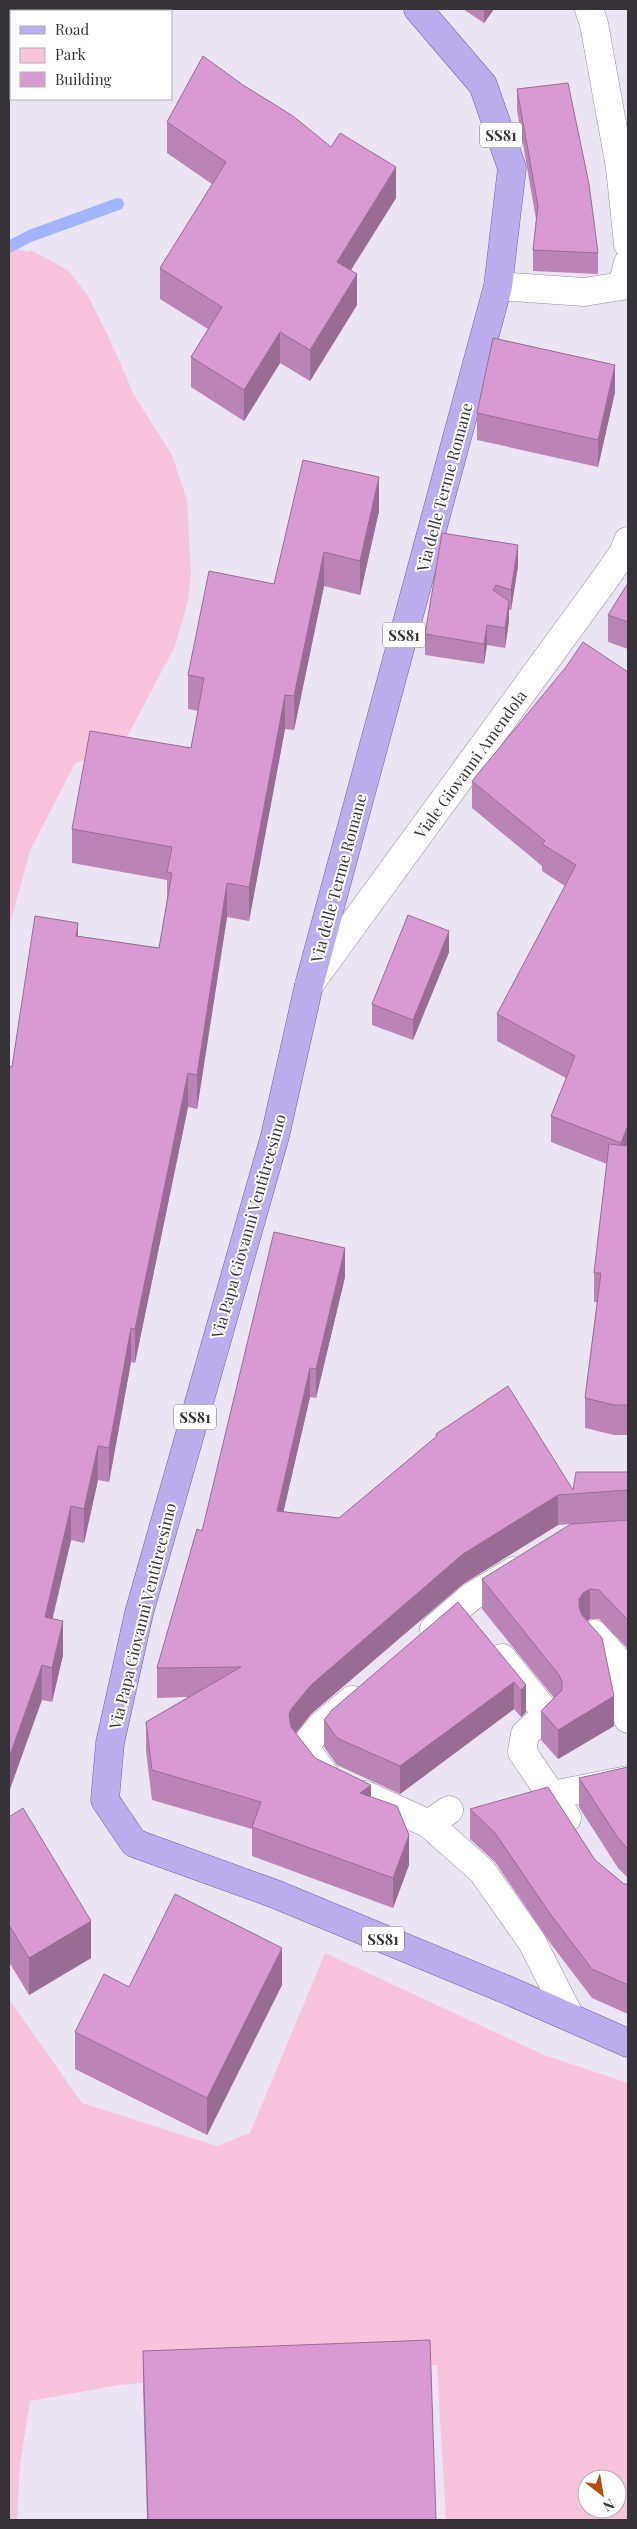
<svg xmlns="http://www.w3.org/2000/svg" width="637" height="2529" font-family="'Playfair Display',serif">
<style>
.green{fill:#f7c4dc;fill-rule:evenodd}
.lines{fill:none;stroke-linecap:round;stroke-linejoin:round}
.stream{stroke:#a1b6ff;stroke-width:12}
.street-casing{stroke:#928b98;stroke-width:29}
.secondary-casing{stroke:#928b98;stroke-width:29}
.primary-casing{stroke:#6f5fa6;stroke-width:29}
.street{stroke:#fff;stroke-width:28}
.secondary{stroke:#fff;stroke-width:28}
.primary{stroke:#bbadee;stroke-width:28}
.wall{fill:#bb84b6}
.shaded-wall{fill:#986c94}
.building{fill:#d99ad4;stroke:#986c94}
.labels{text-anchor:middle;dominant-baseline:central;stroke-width:4;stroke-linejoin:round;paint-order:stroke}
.shield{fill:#fff;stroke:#727074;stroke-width:1}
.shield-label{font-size:15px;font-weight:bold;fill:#363338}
.street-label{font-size:16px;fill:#363338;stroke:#fff}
</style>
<rect width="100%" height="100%" fill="#ebe4f2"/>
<g class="green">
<path d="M 9,247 L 28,252 L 31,250 L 69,271 L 88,296 L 110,340 L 135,397 L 172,455 L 187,500 L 191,574 L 188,601 L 175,646 L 120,750 L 75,763 L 30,851 L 9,927 Z"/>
<path d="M 325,1953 L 544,2055 L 628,2083 L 628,2520 L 446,2520 L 437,2365 L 338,2365 L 119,2385 L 30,2401 L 20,2464 L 17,2520 L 9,2520 L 9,1999 L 82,2103 L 217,2146 L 250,2133 ZM 587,2479 L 617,2479 L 617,2509 L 587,2509 Z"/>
</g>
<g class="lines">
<path class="stream" d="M 9,247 L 30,236 L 118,204"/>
<g class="street-casing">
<g id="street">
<path d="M 589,9 L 594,24 L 620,167 L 628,244"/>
<path d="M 498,286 L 584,292 L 622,286 L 628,263"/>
<path d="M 434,1629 L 471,1597 L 514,1571"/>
<path d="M 594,1634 L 617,1660 L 628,1719"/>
<path d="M 502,1658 L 547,1714 L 525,1734 L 522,1752 L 567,1818"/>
<path d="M 325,1775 L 304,1747 L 321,1726 L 352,1700"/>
<path d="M 365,1795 L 429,1824 L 482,1871 L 532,1942 L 570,2017"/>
<path d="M 553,1795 L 628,1780"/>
<path d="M 429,1824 L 449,1810"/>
</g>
</g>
<g class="secondary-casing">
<path id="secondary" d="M 309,985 L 605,579 L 623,553 L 628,541"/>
</g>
<g class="primary-casing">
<g id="primary">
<path d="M 418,9 L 483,85 L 512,168 L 498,286 L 309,985 L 275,1136 L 139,1613 L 110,1743 L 105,1800 L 134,1843 L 275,1894 L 505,1989 L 628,2043"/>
<path d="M 120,11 L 125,9"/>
<path d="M 9,65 L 11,63"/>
</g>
</g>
<use href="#street" class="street"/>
<use href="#secondary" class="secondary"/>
<use href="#primary" class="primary"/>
</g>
<g class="wall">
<path d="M 463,9 L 494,9 L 484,23 Z"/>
<path d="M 517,89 L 598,253 L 598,274 L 533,271 L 533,250 L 536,219 L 517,110 Z"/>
<path d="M 167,122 L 331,147 L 396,198 L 351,270 L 357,305 L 310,381 L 280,363 L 244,421 L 191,387 L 191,357 L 208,329 L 160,299 L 160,268 L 212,184 L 167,153 Z"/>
<path d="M 615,392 L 598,467 L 477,440 L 477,413 Z"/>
<path d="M 379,511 L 360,595 L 324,586 L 294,730 L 285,729 L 249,921 L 227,917 L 197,1109 L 188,1107 L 135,1363 L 131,1362 L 109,1482 L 98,1480 L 84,1543 L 71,1540 L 52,1618 L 63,1655 L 52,1702 L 42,1700 L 12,1067 L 78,936 L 159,948 L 167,900 L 167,880 L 72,863 L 72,829 L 191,748 L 198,711 L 188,709 L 188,675 L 274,584 Z"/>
<path d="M 518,566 L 511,610 L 509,610 L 509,621 L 505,648 L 487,645 L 484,664 L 425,655 L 425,634 Z"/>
<path d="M 628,583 L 628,649 L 608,642 L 608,615 Z"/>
<path d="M 628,672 L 628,1435 L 614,1435 L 585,1428 L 585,1398 L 597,1302 L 594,1302 L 594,1273 L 607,1164 L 551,1142 L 551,1116 L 566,1078 L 497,1041 L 497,1014 L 565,886 L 542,871 L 542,866 L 472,808 L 472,781 Z"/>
<path d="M 449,952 L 413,1040 L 372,1025 L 372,1004 Z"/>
<path d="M 345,1277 L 316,1398 L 310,1397 L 283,1512 L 339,1518 L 436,1437 L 436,1434 L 573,1490 L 628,1472 L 628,1649 L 599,1619 L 590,1619 L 587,1621 L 614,1726 L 558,1759 L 541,1740 L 541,1711 L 554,1698 L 482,1609 L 482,1579 L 628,1520 L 558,1525 L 463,1584 L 311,1714 L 296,1733 L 315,1758 L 371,1797 L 409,1865 L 393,1908 L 252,1856 L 252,1829 L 152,1800 L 146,1751 L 146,1722 L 188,1697 L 157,1698 L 157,1668 L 202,1531 Z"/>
<path d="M 458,1602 L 526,1685 L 526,1712 L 521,1717 L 514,1709 L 400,1794 L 337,1765 L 324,1747 L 324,1720 Z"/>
<path d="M 628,1767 L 628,1878 L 618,1868 L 579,1807 L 579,1778 Z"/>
<path d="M 470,1809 L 595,1860 L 624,1884 L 628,1884 L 628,2014 L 592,1998 L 551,1944 L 495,1862 L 470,1839 Z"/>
<path d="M 9,1817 L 91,1958 L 29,1995 L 9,1962 Z"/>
<path d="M 282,1985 L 207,2135 L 75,2069 L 75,2032 L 129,1987 Z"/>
<path d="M 143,2351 L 436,2520 L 147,2520 L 143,2388 Z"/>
</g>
<g class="shaded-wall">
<path d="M 484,9 L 494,9 L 484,23 Z"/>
<path d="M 396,167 L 396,198 L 337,292 L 337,262 Z"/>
<path d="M 357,274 L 357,305 L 310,381 L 310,350 Z"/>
<path d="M 280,332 L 280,363 L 244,421 L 244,390 Z"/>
<path d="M 615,365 L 615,392 L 598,467 L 598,440 Z"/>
<path d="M 379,477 L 379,511 L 360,595 L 360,561 Z"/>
<path d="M 518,545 L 518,566 L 511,610 L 511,590 Z"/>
<path d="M 324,552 L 324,586 L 294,730 L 294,696 Z"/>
<path d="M 509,601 L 509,621 L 505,648 L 505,628 Z"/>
<path d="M 487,625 L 487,645 L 484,664 L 484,644 Z"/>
<path d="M 285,695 L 285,729 L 249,921 L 249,887 Z"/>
<path d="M 227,883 L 227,917 L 197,1109 L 197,1075 Z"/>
<path d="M 78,923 L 78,957 L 76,936 Z"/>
<path d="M 449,931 L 449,952 L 413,1040 L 413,1020 Z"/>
<path d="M 188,1073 L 188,1107 L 135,1363 L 135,1329 Z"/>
<path d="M 628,1125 L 628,1151 L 621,1170 L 621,1143 Z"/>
<path d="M 345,1248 L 345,1277 L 316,1398 L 316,1369 Z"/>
<path d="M 131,1328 L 131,1362 L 109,1482 L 109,1448 Z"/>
<path d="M 310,1368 L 310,1397 L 277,1540 L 277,1511 Z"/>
<path d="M 98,1446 L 98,1480 L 84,1543 L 84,1509 Z"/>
<path d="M 558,1495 L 558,1525 L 463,1584 L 311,1714 L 292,1738 L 289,1714 L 292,1708 L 311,1685 L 463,1554 Z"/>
<path d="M 71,1506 L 71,1540 L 45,1651 L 45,1617 Z"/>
<path d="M 590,1589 L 590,1619 L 583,1623 L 579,1607 L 579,1599 L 583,1593 Z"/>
<path d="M 63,1621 L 63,1655 L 52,1702 L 52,1668 Z"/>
<path d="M 42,1665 L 42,1700 L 9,1792 L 9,1758 Z"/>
<path d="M 514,1682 L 514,1709 L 400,1794 L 400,1766 Z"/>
<path d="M 526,1685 L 526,1712 L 521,1717 L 521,1690 Z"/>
<path d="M 614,1696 L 614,1726 L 558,1759 L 558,1730 Z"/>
<path d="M 371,1785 L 371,1815 L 360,1793 Z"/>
<path d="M 409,1835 L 409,1865 L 393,1908 L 393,1878 Z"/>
<path d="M 91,1921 L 91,1958 L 29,1995 L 29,1958 Z"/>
<path d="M 282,1948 L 282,1985 L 207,2135 L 207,2098 Z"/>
</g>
<g class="building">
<path d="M 203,56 L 243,85 L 293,116 L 331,147 L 340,133 L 396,167 L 337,262 L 357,274 L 310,350 L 280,332 L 244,390 L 191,357 L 222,307 L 160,268 L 226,162 L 167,122 Z"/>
<path d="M 568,83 L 589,184 L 598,253 L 533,250 L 538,206 L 517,89 Z"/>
<path d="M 493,338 L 615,365 L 598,440 L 477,413 Z"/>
<path d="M 303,460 L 379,477 L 360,561 L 324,552 L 294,696 L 285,695 L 249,887 L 227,883 L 197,1075 L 188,1073 L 135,1329 L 131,1328 L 109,1448 L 98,1446 L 84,1509 L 71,1506 L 45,1617 L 63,1621 L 52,1668 L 42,1665 L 9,1758 L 9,1066 L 12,1067 L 35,916 L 78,923 L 76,936 L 159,948 L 172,873 L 167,872 L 172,847 L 72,829 L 90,731 L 191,748 L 204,678 L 188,675 L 209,571 L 274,584 Z"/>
<path d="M 442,533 L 518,545 L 511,590 L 496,585 L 493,590 L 509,601 L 505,628 L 487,625 L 484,644 L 425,634 Z"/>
<path d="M 628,583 L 628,622 L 608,615 Z"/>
<path d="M 583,642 L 628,672 L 628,1125 L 621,1143 L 551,1116 L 575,1056 L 497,1014 L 576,865 L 542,844 L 545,841 L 472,781 L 566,667 Z"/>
<path d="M 408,915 L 449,931 L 413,1020 L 372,1004 Z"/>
<path d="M 609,1144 L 628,1146 L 628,1405 L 614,1405 L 585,1398 L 601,1273 L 594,1273 Z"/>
<path d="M 274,1232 L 345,1248 L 316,1369 L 310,1368 L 277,1511 L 339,1518 L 437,1436 L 436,1434 L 508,1386 L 573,1490 L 576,1472 L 628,1472 L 628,1490 L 558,1495 L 463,1554 L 311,1685 L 292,1708 L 289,1714 L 291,1727 L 315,1758 L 371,1785 L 360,1793 L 397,1806 L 409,1835 L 393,1878 L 252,1827 L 261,1802 L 152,1770 L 146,1722 L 241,1667 L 157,1668 L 197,1529 L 202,1531 Z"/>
<path d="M 628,1520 L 628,1620 L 599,1590 L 590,1589 L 583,1593 L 579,1599 L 579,1607 L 582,1615 L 602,1638 L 614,1696 L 558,1730 L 541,1711 L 562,1690 L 562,1682 L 559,1675 L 482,1579 L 571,1524 Z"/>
<path d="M 458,1602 L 526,1685 L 521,1690 L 514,1682 L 400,1766 L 337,1738 L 324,1720 L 332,1710 Z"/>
<path d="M 628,1767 L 628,1849 L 618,1838 L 579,1778 Z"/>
<path d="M 548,1787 L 595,1860 L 624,1884 L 628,1884 L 628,1985 L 592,1969 L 551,1915 L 495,1833 L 470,1809 Z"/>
<path d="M 23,1808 L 91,1921 L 29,1958 L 9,1925 L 9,1817 Z"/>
<path d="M 175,1894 L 282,1948 L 207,2098 L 75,2032 L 104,1974 L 129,1987 Z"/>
<path d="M 430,2340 L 436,2520 L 148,2520 L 143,2351 Z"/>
</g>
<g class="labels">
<g class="shield">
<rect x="480" y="122.5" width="42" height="25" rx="4"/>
<rect x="383" y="622.5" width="42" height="25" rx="4"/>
<rect x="174" y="1404.5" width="42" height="25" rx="4"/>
<rect x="362" y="1926.5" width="42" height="25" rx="4"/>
</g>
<g class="shield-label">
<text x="501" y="135">SS81</text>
<text x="404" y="635">SS81</text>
<text x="195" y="1417">SS81</text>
<text x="383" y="1939">SS81</text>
</g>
<g class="street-label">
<text transform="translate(444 487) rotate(-75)">Via delle Terme Romane</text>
<text transform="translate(470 764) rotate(-54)">Viale Giovanni Amendola</text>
<text transform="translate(338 878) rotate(-75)">Via delle Terme Romane</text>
<text transform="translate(248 1226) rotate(-74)">Via Papa Giovanni Ventitreesimo</text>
<text transform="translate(142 1616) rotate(-76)">Via Papa Giovanni Ventitreesimo</text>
</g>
</g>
<rect width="637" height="2529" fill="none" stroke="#363338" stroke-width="20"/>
<rect x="10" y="10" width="162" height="90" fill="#ffffff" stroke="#afadaf"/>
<rect x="20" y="26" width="25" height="8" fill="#bbadee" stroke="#afadaf"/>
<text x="55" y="35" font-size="15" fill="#363338">Road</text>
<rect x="20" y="48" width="25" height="15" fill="#f7c4dc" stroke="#afadaf"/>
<text x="55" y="60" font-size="15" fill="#363338">Park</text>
<rect x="20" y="72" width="25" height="15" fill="#d99ad4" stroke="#afadaf"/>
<text x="55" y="85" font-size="15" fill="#363338">Building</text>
<g transform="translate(602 2494) rotate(149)"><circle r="24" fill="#ffffff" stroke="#afadaf"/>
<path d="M0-4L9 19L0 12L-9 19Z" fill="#b14f12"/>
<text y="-8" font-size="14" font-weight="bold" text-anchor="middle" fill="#363338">N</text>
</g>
</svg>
